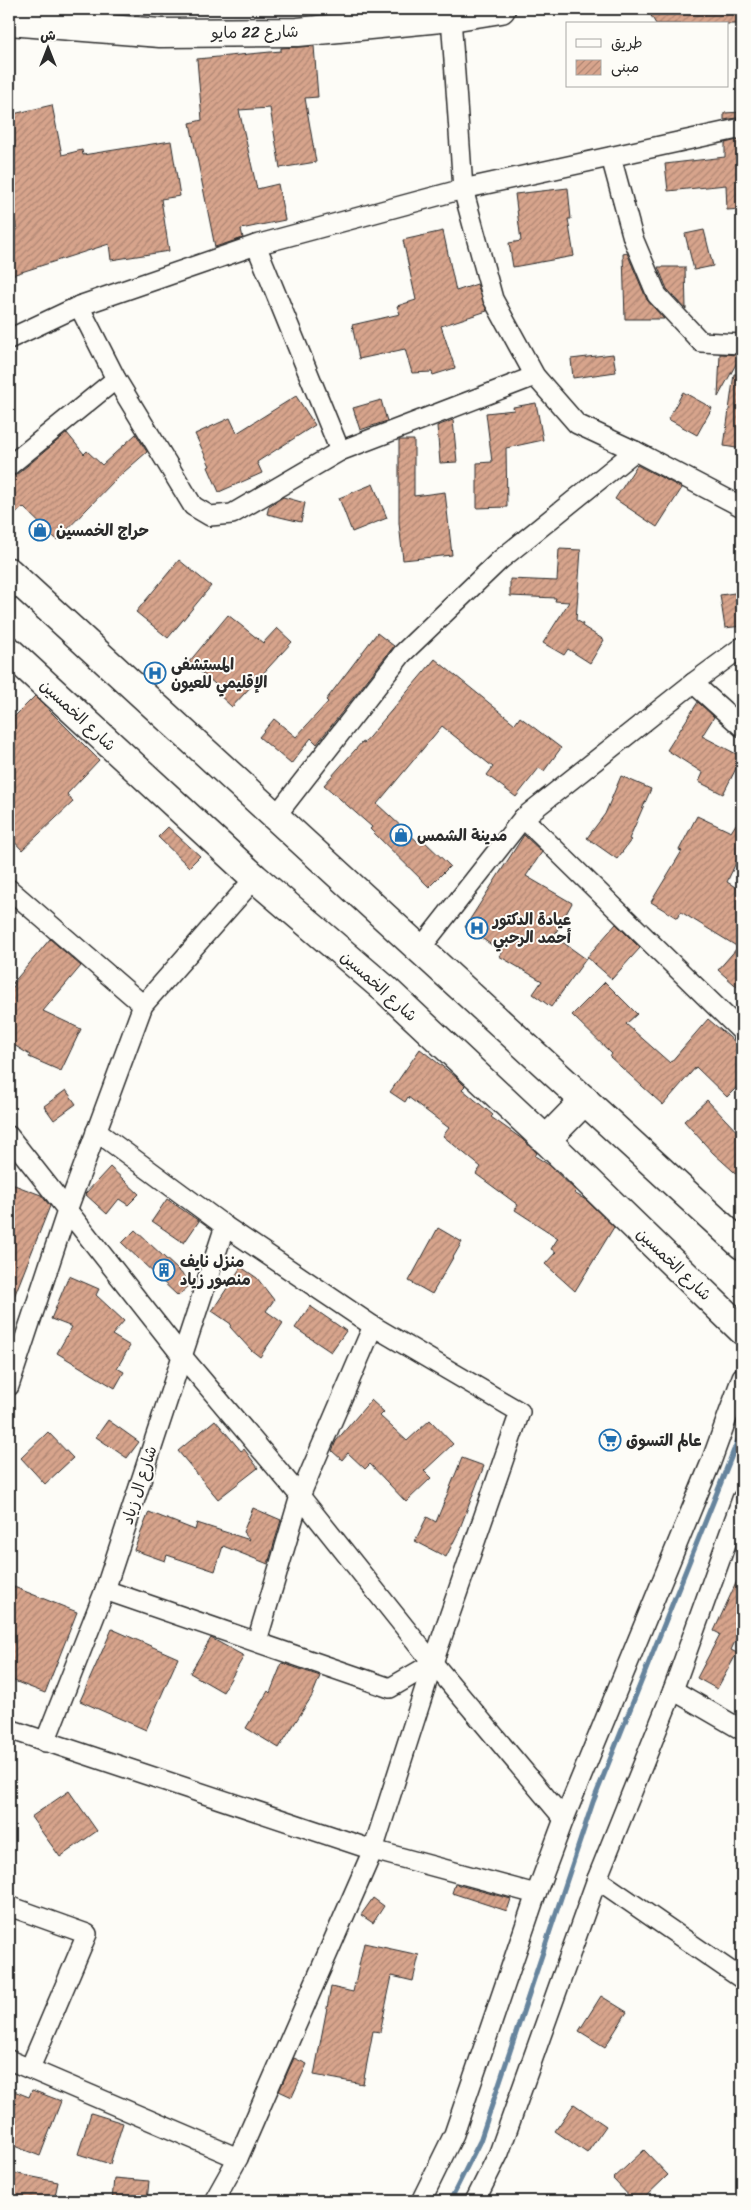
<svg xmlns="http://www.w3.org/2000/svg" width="751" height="2210" font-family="Sriracha,'Playpen Sans Arabic',sans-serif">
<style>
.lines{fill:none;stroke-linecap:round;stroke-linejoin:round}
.stream{stroke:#66849d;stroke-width:5}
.building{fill:url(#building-hatch);stroke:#2b2b2b}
.minor-casing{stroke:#2b2b2b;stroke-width:22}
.secondary-casing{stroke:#2b2b2b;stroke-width:31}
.primary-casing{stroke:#2b2b2b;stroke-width:31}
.minor{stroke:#fdfcf7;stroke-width:19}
.secondary{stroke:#fdfcf7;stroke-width:28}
.primary{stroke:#fdfcf7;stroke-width:28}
.labels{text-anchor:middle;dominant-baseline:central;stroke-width:4;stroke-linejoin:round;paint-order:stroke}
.street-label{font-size:16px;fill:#2b2b2b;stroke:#fdfcf7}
.poi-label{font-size:16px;font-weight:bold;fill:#2b2b2b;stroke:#fdfcf7;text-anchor:start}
</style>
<defs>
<pattern id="building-hatch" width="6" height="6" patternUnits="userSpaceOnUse" patternTransform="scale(1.25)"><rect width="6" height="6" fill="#d7a48c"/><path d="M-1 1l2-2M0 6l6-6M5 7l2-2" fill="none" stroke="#af8673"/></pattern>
</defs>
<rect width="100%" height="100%" fill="#fdfcf7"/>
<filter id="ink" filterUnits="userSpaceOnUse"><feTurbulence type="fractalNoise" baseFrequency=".02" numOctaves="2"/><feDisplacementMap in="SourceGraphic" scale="10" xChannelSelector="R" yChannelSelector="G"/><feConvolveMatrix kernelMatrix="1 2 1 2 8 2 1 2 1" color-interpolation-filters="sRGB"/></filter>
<g filter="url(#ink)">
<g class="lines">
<path class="stream" d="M 450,2201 L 480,2141 L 593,1802 L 742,1430"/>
</g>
<g class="building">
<path d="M 647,9 L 742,9 L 742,24 L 656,24 Z"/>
<path d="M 314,46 L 318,97 L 305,98 L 316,162 L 280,168 L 270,108 L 239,110 L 257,189 L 278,184 L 285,220 L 241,229 L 243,238 L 215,247 L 190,123 L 202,120 L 197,59 L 281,51 L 281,48 Z"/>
<path d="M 52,105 L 62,155 L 82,150 L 83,155 L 171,141 L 180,196 L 161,199 L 169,251 L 111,260 L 109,244 L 9,276 L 9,232 L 17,230 L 9,196 L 9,115 Z"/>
<path d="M 742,112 L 742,117 L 724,120 L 724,113 Z"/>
<path d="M 742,139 L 742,209 L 727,210 L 726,185 L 668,191 L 665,164 L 725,157 L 725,143 Z"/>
<path d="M 568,188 L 571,219 L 568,219 L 574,256 L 513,267 L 509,243 L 521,241 L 515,194 Z"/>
<path d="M 704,230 L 713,266 L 694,270 L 685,234 Z"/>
<path d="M 443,231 L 456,291 L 477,284 L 487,311 L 441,326 L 455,368 L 433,375 L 432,372 L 412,373 L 405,349 L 359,359 L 352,325 L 400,314 L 397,306 L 416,300 L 403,240 Z"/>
<path d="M 627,253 L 647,300 L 664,319 L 625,319 L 623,254 Z"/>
<path d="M 658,267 L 685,267 L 686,309 L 667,289 Z"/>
<path d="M 613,354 L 616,372 L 573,378 L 571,359 Z"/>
<path d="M 720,354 L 741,355 L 718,397 Z"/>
<path d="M 734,374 L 742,374 L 742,449 L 724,446 Z"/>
<path d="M 683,392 L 712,408 L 697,435 L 668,419 Z"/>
<path d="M 296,396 L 315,425 L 257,462 L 262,473 L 219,492 L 208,467 L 210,466 L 195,434 L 230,418 L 237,433 Z"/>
<path d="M 381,400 L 387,421 L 360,430 L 353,408 Z"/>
<path d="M 536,403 L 543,440 L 506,448 L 507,507 L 477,508 L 477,463 L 492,462 L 486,413 L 514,410 L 513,407 Z"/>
<path d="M 453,420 L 457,462 L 440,463 L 437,426 Z"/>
<path d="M 67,433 L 84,454 L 87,451 L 102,465 L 136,434 L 147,452 L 116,479 L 57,540 L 23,507 L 9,520 L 9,477 L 16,475 Z"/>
<path d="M 399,440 L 414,440 L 414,496 L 445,492 L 452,555 L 403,560 L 399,523 Z"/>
<path d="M 637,465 L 682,488 L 657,527 L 615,499 Z"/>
<path d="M 373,484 L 387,518 L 352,532 L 339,498 Z"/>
<path d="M 283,497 L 305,503 L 301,522 L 267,514 L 269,506 Z"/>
<path d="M 559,549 L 581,550 L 576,620 L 583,624 L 582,626 L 604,640 L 590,663 L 568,649 L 564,655 L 543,643 L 569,602 L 555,601 L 556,598 L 510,596 L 510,579 L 557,581 Z"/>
<path d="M 179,560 L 211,586 L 168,638 L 136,612 Z"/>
<path d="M 742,592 L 742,626 L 725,628 L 720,595 Z"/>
<path d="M 228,615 L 263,643 L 277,628 L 292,642 L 232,707 L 217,693 L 221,689 L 189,662 Z"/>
<path d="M 377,633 L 394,646 L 317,744 L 311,738 L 291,764 L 259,737 L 274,719 L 296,737 L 328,702 L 326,700 Z"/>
<path d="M 435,659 L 515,724 L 520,717 L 561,748 L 544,771 L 539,768 L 516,797 L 487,775 L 493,767 L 442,726 L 377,804 L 418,842 L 421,838 L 450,866 L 429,887 L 370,829 L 372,827 L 324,785 L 362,742 L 364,743 Z"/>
<path d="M 35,696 L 99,760 L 67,794 L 73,802 L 22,850 L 9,836 L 9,722 Z"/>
<path d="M 698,702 L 714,717 L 702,736 L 742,757 L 723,794 L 699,782 L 703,773 L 667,750 Z"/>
<path d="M 621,776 L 651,789 L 629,839 L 631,840 L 617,859 L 587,838 L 605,814 Z"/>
<path d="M 742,815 L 742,850 L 727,882 L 742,891 L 742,991 L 718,970 L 738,947 L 681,912 L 677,918 L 651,902 L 682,851 L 679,850 L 697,816 L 731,832 Z"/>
<path d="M 168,827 L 200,856 L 189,867 L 158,837 Z"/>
<path d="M 524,835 L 542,852 L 526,876 L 572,903 L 554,936 L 586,959 L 551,1007 L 533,994 L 542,981 L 499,956 L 502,952 L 465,927 Z"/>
<path d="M 616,924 L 640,948 L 612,979 L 587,957 Z"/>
<path d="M 50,939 L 81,966 L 43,1011 L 81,1029 L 61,1071 L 29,1057 L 30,1055 L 9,1042 L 9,994 L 15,984 L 13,983 Z"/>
<path d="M 605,982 L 637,1014 L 626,1024 L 670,1063 L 708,1019 L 735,1042 L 742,1043 L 742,1082 L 727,1097 L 696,1067 L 663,1105 L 610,1057 L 612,1054 L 572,1015 Z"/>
<path d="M 420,1049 L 456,1077 L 465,1086 L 462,1089 L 493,1115 L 491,1117 L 522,1139 L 537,1153 L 535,1156 L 549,1165 L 576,1191 L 574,1193 L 586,1200 L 614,1227 L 575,1291 L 545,1264 L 556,1252 L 551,1249 L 558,1238 L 515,1210 L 518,1205 L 476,1174 L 481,1167 L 443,1136 L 449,1128 L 408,1097 L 405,1102 L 390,1092 Z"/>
<path d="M 66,1090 L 76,1104 L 54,1120 L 44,1106 Z"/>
<path d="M 707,1100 L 742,1137 L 742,1179 L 713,1153 L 684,1121 Z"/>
<path d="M 110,1167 L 139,1194 L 128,1205 L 119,1199 L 107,1214 L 85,1194 Z"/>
<path d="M 9,1183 L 41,1195 L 50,1206 L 10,1307 Z"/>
<path d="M 167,1199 L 199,1221 L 184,1243 L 152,1221 Z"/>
<path d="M 438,1228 L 462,1242 L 432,1294 L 409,1281 Z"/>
<path d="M 135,1230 L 192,1283 L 178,1296 L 122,1243 Z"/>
<path d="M 241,1267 L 257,1278 L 274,1300 L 266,1311 L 283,1323 L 260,1357 L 251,1350 L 230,1327 L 231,1324 L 212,1311 Z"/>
<path d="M 69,1276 L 99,1289 L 96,1295 L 124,1321 L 112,1335 L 130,1346 L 117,1368 L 124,1372 L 115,1388 L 57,1353 L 72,1327 L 51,1319 Z"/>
<path d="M 310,1306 L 346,1331 L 331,1352 L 295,1328 Z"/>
<path d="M 371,1400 L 384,1412 L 380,1416 L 407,1441 L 430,1420 L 453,1444 L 424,1471 L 431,1478 L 406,1502 L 370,1464 L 365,1469 L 348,1453 L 342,1460 L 332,1451 L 336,1441 Z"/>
<path d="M 108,1420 L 139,1442 L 127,1458 L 96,1437 Z"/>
<path d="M 215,1420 L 241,1451 L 244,1449 L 258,1468 L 218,1499 L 178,1451 Z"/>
<path d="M 48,1432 L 73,1458 L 45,1484 L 21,1458 Z"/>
<path d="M 462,1458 L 484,1466 L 458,1533 L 446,1557 L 415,1541 L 427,1517 L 436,1522 Z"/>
<path d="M 253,1508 L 281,1520 L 268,1564 L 223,1546 L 215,1571 L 167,1555 L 165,1561 L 134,1550 L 149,1512 L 195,1530 L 197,1523 L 250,1540 L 243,1532 Z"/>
<path d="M 742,1570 L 742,1627 L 731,1650 L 737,1653 L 717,1689 L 697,1678 L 720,1634 L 714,1631 Z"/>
<path d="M 9,1585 L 77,1612 L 45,1693 L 9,1679 Z"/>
<path d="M 112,1629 L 178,1658 L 146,1730 L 80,1701 Z"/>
<path d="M 211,1638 L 244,1656 L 223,1692 L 190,1673 Z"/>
<path d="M 282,1663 L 320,1676 L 312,1696 L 279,1748 L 246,1728 L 268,1691 L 270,1693 Z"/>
<path d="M 69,1791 L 97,1831 L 60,1857 L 31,1817 Z"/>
<path d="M 455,1884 L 511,1899 L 507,1911 L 452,1893 Z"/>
<path d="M 373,1898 L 384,1906 L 373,1923 L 361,1915 Z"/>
<path d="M 364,1943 L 419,1955 L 413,1981 L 392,1976 L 380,2032 L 373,2031 L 363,2084 L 314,2075 L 331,1987 L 353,1992 Z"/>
<path d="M 601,1996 L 627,2012 L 605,2047 L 579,2031 Z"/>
<path d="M 294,2058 L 307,2064 L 292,2097 L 279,2091 Z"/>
<path d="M 9,2089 L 29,2097 L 32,2090 L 61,2101 L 40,2156 L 9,2144 Z"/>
<path d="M 574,2104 L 606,2126 L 587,2153 L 555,2131 Z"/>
<path d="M 91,2113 L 123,2123 L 110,2164 L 78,2154 Z"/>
<path d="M 644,2150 L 668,2175 L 641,2201 L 634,2201 L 613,2179 Z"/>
<path d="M 13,2173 L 58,2182 L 54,2201 L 9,2201 Z"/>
<path d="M 114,2178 L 149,2181 L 147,2201 L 112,2201 Z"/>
</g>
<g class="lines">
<g class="minor-casing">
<g id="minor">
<path d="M 451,17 L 463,189 L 493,299 L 535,376 L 577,424 L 635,451 L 742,507"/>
<path d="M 611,157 L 633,238 L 657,295 L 701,342 L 742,344"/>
<path d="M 256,245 L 340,451"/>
<path d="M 79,306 L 116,379 L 193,506 L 210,516 L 232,514 L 340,451 L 535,376"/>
<path d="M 9,339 L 79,306 L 256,245 L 463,189 L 742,128"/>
<path d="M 9,466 L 116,379"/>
<path d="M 693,683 L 742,727"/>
<path d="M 275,817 L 402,654 L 500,560 L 635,451"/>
<path d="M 523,818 L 742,1032"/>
<path d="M 9,889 L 143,1005"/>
<path d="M 420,949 L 523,818 L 693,683 L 742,647"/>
<path d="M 96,1131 L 225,1226 L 373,1326 L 520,1412 L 433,1663 L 373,1850 L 238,2158 L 214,2201"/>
<path d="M 9,1136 L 182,1356 L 300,1496 L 433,1663 L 564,1819"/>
<path d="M 9,1386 L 68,1208 L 143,1005 L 255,878"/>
<path d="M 105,1590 L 390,1688 L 433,1663"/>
<path d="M 257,1641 L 300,1496 L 373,1326"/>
<path d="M 673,1690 L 742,1730"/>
<path d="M 9,1729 L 373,1850 L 536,1894"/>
<path d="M 45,1742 L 105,1590 L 225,1226"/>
<path d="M 597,1879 L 742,1979"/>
<path d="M 9,1906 L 87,1934 L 30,2068"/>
<path d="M 9,2060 L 238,2158"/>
<path d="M 421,2201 L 454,2134 L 536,1894 L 564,1819 L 711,1462 L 742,1377"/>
<path d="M 475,2201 L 499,2153 L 597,1879 L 673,1690 L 742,1499"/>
</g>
</g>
<g class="secondary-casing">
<path id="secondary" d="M 9,21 L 160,33 L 298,32 L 451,17 L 501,9"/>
</g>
<g class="primary-casing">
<g id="primary">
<path d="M 9,572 L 742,1245"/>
<path d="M 9,651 L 255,878 L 386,990 L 546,1140 L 742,1330"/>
<path d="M 546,1140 L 585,1100"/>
</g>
</g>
<use href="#minor" class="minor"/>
<use href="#secondary" class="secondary"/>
<use href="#primary" class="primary"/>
</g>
</g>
<defs>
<g id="shop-ring" transform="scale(1.125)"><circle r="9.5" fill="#fdfcf7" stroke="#1f6fb2" stroke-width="1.5"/><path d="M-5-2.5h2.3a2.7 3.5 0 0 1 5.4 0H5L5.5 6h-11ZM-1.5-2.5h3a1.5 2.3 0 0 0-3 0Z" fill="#1f6fb2"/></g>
<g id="hospital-ring" transform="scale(1.125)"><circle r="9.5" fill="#fdfcf7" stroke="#1f6fb2" stroke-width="1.5"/><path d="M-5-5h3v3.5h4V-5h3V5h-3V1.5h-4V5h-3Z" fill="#1f6fb2"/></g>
<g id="building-ring" transform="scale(1.125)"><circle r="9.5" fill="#fdfcf7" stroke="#1f6fb2" stroke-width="1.5"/><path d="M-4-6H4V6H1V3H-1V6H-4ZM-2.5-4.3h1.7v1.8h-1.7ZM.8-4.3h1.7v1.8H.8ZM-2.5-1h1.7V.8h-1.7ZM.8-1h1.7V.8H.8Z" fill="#1f6fb2"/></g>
<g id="supermarket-ring" transform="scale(1.125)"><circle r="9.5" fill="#fdfcf7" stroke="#1f6fb2" stroke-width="1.5"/><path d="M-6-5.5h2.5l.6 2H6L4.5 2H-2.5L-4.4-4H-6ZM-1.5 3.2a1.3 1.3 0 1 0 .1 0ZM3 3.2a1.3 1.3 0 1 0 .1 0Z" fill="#1f6fb2"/></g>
</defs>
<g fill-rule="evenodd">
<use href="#shop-ring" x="40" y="530"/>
<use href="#hospital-ring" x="155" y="673"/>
<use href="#shop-ring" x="401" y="835"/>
<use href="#hospital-ring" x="477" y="928"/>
<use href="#building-ring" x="164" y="1270"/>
<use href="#supermarket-ring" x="610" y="1440"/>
</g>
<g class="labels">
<g class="street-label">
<text transform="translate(255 32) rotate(-1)">شارع 22 مايو</text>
<text transform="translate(78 715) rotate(43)">شارع الخمسين</text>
<text transform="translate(379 986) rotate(42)">شارع الخمسين</text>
<text transform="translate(674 1264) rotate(44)">شارع الخمسين</text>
<text transform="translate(139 1485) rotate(-72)">شارع ال زياد</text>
</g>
<g class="poi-label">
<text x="56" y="530">حراج الخمسين</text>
<text x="171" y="664">المستشفى<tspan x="171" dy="18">الإقليمي للعيون</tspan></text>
<text x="417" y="835">مدينة الشمس</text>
<text x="493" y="919">عيادة الدكتور<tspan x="493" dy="18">أحمد الرحبي</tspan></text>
<text x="180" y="1261">منزل نايف<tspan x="180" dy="18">منصور زياد</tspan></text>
<text x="626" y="1440">عالم التسوق</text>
</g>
</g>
<rect width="751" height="2210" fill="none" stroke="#fdfcf7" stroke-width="30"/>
<rect x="15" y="15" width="721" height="2180" fill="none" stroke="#2b2b2b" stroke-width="2" filter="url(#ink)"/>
<rect x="566" y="22" width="162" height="65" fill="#fdfcf7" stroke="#a9a8a5"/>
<rect x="576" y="39" width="25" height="8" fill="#fdfcf7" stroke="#a9a8a5"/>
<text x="611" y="48" font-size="15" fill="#2b2b2b">طريق</text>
<rect x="576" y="60" width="25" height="15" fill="url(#building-hatch)" stroke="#a9a8a5"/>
<text x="611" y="72" font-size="15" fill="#2b2b2b">مبنى</text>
<g transform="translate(48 48)" stroke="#fdfcf7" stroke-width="4" paint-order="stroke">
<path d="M0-4L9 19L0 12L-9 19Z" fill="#2b2b2b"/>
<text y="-8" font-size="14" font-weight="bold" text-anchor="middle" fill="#2b2b2b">ش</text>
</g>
</svg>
